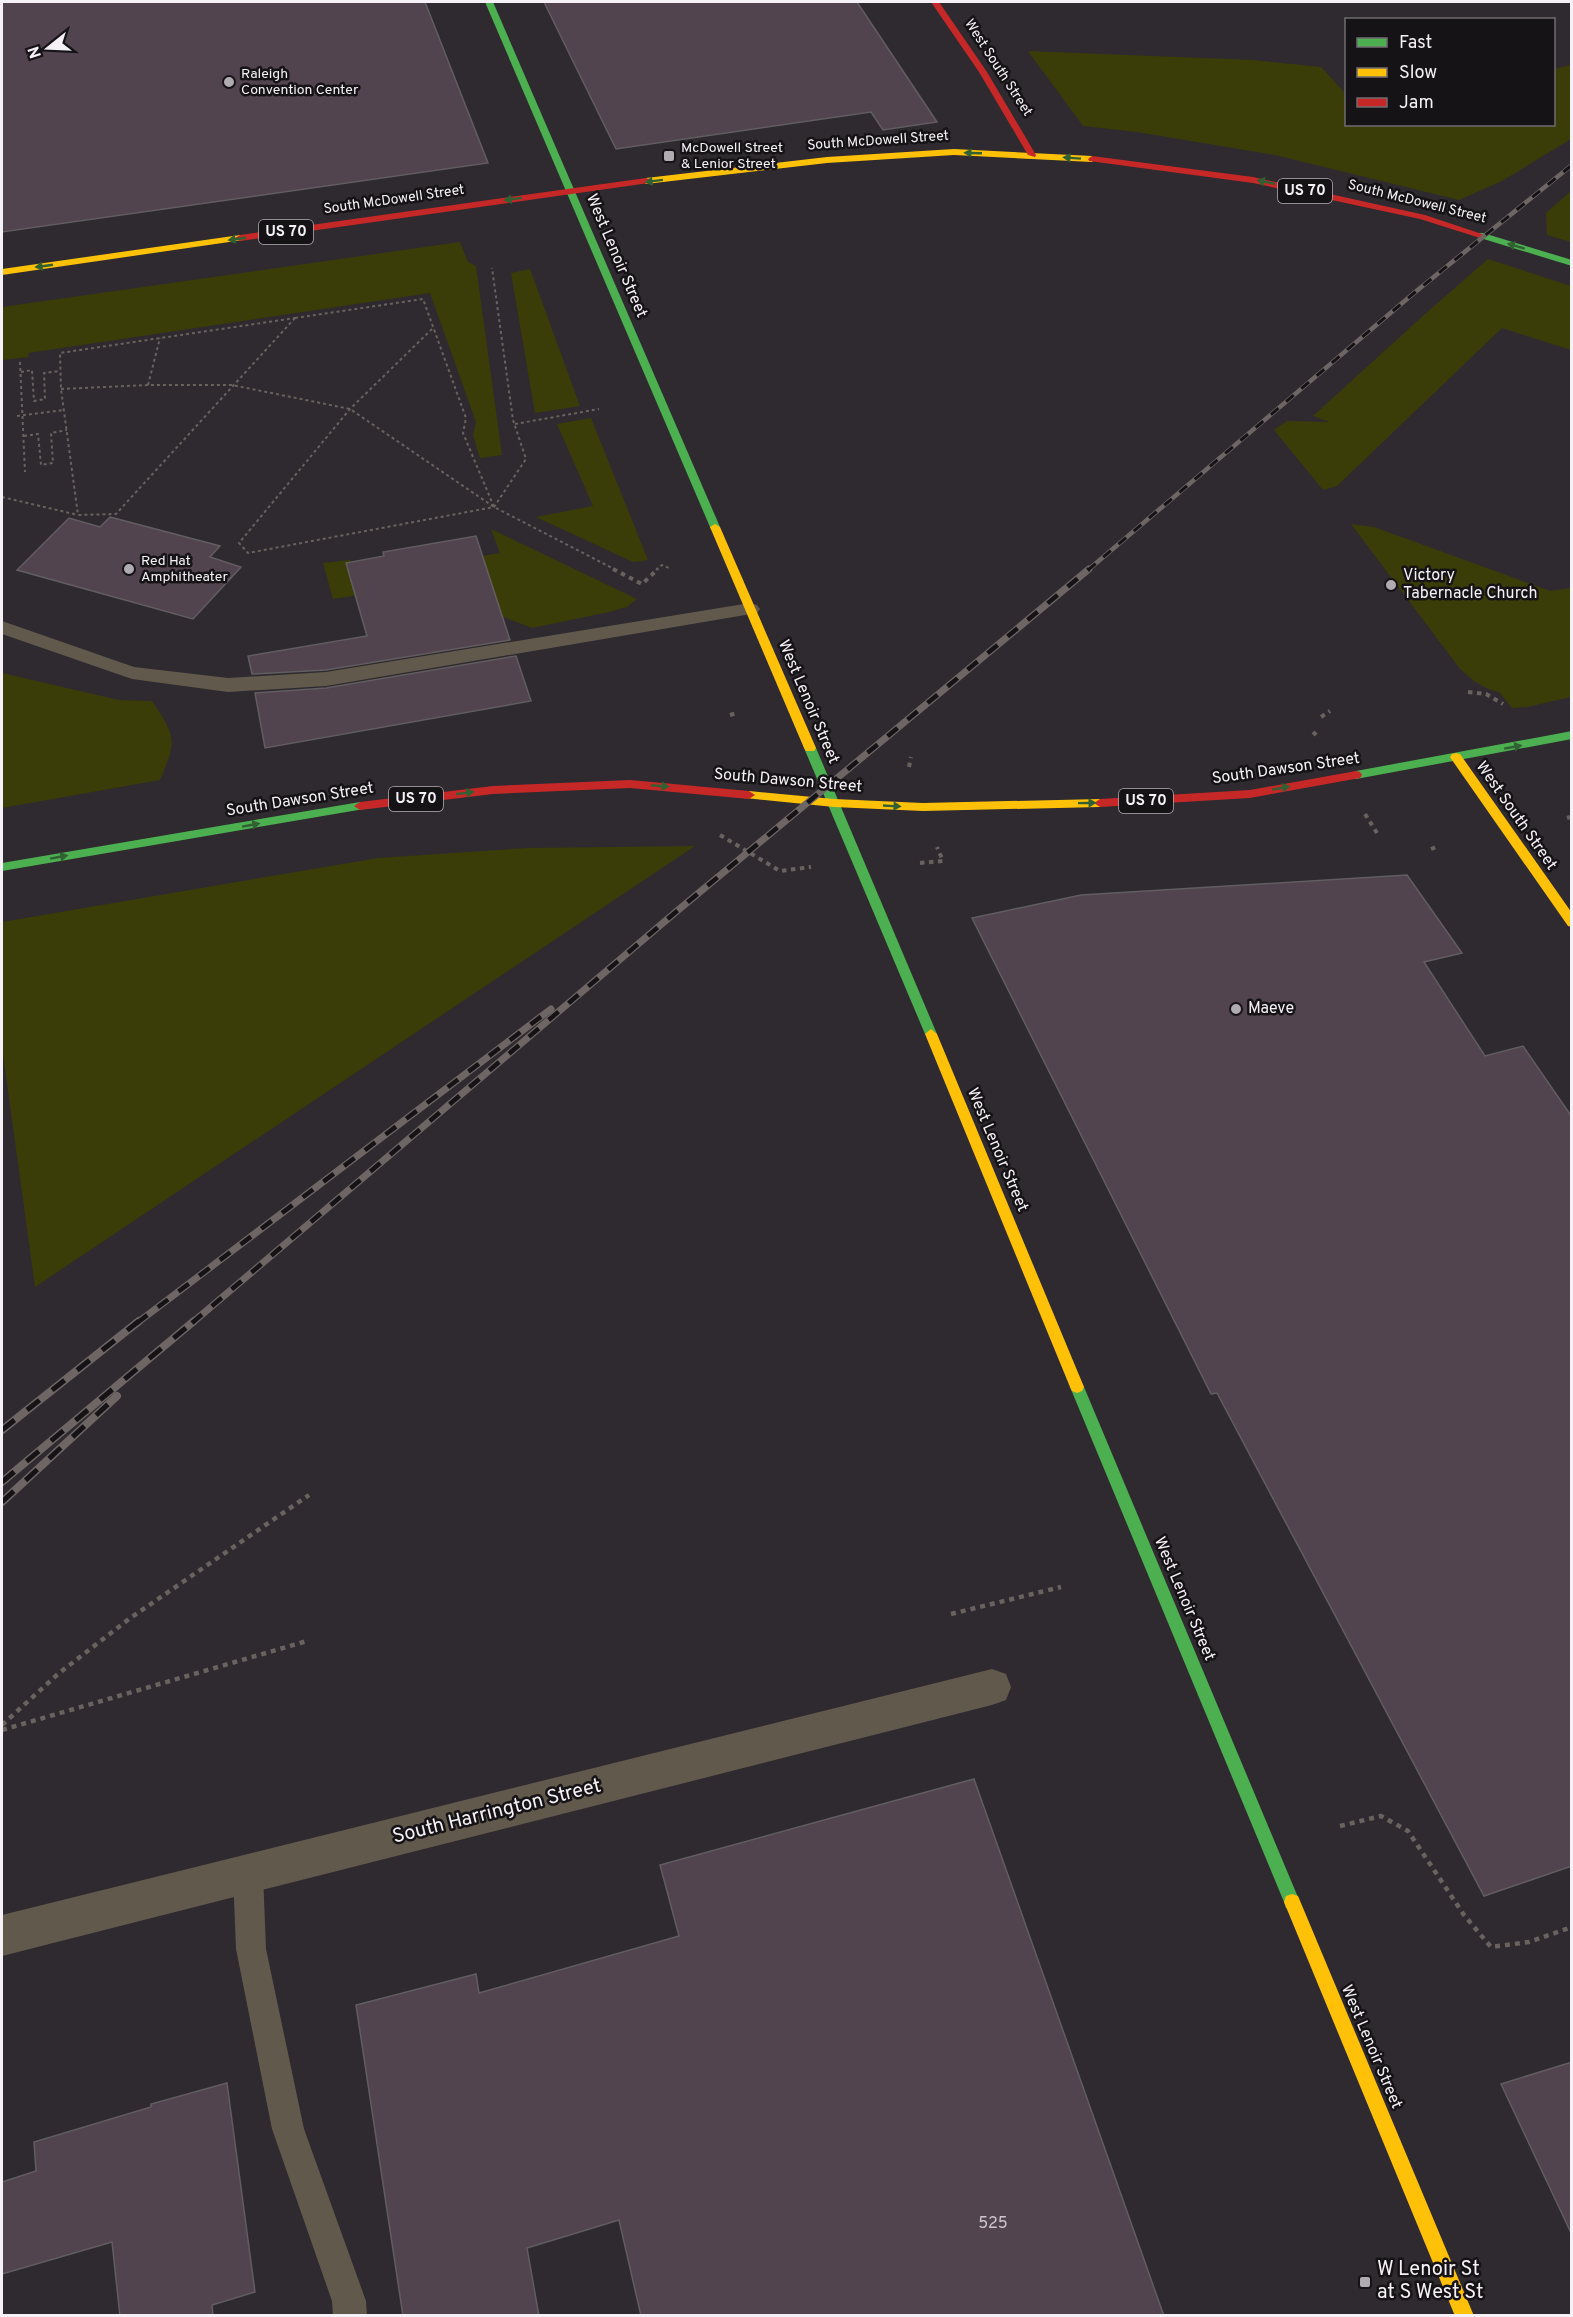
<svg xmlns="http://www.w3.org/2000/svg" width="1573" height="2317" font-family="Overpass,sans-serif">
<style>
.green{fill:#3b3d08}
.building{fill:#52444e;stroke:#615d60;stroke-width:1.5}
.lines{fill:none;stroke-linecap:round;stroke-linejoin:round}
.path-far2{stroke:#69625e;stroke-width:2;stroke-dasharray:3 3;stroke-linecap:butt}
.path-far1{stroke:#69625e;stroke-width:4;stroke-dasharray:4.5 4.5;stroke-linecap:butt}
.path{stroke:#69625e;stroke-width:4.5;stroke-dasharray:5 5;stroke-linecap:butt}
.lane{fill:#62594d;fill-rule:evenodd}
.street{fill:#62594d;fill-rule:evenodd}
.fast{fill:#4caf50;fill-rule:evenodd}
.slow{fill:#ffc107;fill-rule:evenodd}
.jam{fill:#c62828;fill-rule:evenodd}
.rail-far2-casing{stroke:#6d6664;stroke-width:4.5}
.rail-far1-casing{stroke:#6d6664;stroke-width:7}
.rail-casing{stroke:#6d6664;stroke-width:8}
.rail-far2{stroke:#161316;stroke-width:3;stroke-dasharray:10;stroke-linecap:butt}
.rail-far1{stroke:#161316;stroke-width:4.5;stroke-dasharray:13;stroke-linecap:butt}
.rail{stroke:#161316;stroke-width:5;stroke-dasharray:16;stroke-linecap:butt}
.oneway{fill:#316133}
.poi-dot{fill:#b0abb1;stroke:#161316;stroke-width:2}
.labels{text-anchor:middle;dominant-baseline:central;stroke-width:5;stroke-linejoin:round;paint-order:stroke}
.far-street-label{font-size:14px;fill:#f6f1f7;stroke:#161316}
.far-poi-label{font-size:14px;fill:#f6f1f7;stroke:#161316;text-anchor:start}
.shield{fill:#161316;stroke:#b3aeb4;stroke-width:1.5}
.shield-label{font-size:15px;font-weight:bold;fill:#f6f1f7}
.street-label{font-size:16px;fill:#f6f1f7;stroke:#161316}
.poi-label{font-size:16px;fill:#f6f1f7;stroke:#161316;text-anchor:start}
.near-number-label{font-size:16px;fill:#cdc6cd}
.near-street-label{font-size:20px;fill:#f6f1f7;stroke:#161316}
.near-poi-label{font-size:20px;fill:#f6f1f7;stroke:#161316;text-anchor:start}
</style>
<rect width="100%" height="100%" fill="#2e2a2f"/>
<g class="green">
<path d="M 1028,51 L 1253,60 L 1321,67 L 1346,94 L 1346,124 L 1554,124 L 1554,69 L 1571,65 L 1571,139 L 1502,181 L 1459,200 L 1275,155 L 1137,132 L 1083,126 Z"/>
<path d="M 1571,191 L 1571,242 L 1547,235 L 1546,213 Z"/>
<path d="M 460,242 L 468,262 L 476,266 L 502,455 L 480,458 L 473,435 L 476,422 L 430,293 L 28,353 L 29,357 L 2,360 L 2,307 Z"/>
<path d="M 1488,259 L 1571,286 L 1571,350 L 1502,328 L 1337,486 L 1323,490 L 1274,430 L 1287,421 L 1330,422 L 1313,416 L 1425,314 Z"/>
<path d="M 530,269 L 580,406 L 535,413 L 511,273 Z"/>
<path d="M 591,418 L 648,560 L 633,562 L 536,517 L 593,506 L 557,424 Z"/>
<path d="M 1351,524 L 1374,527 L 1550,591 L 1571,588 L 1571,697 L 1527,707 L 1512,708 L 1499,692 L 1488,689 L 1474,681 L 1460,669 Z"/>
<path d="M 491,529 L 637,599 L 627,607 L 609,612 L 532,628 L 456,599 L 449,581 L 333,599 L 323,563 L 350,560 L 355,577 L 500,553 Z"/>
<path d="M 2,673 L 119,700 L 152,701 C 176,737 177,740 160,780 L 2,808 Z"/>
<path d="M 695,846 L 35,1287 L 2,1047 L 2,922 L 378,858 L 528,848 Z"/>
</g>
<g class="building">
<path d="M 2,2 L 425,2 L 488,163 L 2,232 Z"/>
<path d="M 544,2 L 857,2 L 937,122 L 883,130 L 871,112 L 616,149 Z"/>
<path d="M 110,517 L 220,546 L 210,557 L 241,567 L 193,619 L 17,570 L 69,518 L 100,527 Z"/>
<path d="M 476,536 L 510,640 L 326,670 L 252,674 L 248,656 L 367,636 L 346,563 L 384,556 L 383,552 Z"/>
<path d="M 516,656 L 531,701 L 265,748 L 255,693 L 326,688 Z"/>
<path d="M 1407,875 L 1462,953 L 1424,962 L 1485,1056 L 1523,1046 L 1572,1117 L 1572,1866 L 1484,1896 L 1217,1393 L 1211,1394 L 972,918 L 1081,895 Z"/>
<path d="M 974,1779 L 1164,2316 L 641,2316 L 619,2220 L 527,2248 L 539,2316 L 403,2316 L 356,2005 L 476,1974 L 479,1993 L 679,1936 L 660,1865 Z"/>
<path d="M 1572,2062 L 1572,2235 L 1501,2084 Z"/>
<path d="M 227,2083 L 255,2292 L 212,2305 L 213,2316 L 120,2316 L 112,2242 L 2,2274 L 2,2182 L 36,2171 L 34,2142 L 151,2107 L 151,2104 Z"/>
</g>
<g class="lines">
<g class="path-far2">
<path d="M 295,318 L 116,514 L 78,515 L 61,389 L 60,353 Z"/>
<path d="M 295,318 L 423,299 L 466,418 L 463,433 L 494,507"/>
<path d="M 432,329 L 350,409 L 239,543 L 248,553 L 494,507 L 526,459 L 513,420 L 492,268"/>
<path d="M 20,362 L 25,472"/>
<path d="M 21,372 L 32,370 L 34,401 L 45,399 L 44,373 L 60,371"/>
<path d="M 148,385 L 160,338"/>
<path d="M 61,389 L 148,385 L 232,385 L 350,409 L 494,507 L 616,570"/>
<path d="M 17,416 L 64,410"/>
<path d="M 515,424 L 599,409"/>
<path d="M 24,436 L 38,434 L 41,465 L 53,463 L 51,433 L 67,430"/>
<path d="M 2,497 L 78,515"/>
<path d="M 656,570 L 662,565 L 671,569"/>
</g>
<g class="path-far1">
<path d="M 613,569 L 642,584 L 658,569"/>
<path d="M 1468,692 L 1486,694 L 1503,704"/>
<path d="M 730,715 L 737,713"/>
<path d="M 1321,717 L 1330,711"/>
<path d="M 1313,732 L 1317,736"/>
<path d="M 909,767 L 911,757"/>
<path d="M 1365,814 L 1377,833"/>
<path d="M 1567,818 L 1570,817"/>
<path d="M 720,835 L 780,871 L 811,867"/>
<path d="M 1431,849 L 1436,847"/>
<path d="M 920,863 L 943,861 L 937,847"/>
</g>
<g class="path">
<path d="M 951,1614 L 1061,1587"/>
<path d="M 2,1725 L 58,1674 L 129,1619 L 309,1495"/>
<path d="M 2,1730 L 307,1641"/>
<path d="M 1340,1826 L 1381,1816 L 1408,1831 L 1464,1915 L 1491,1947 L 1529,1942 L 1572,1927"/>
</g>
<g class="lane">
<path d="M 750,603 L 757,605 L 760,609 L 757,613 L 326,686 L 228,692 L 132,679 L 2,634 L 2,621 L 134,667 L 228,678 L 326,672 Z"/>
<path d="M 248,1860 L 259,1864 L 263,1874 L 266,1949 L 304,2129 L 366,2301 L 367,2316 L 333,2316 L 332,2301 L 272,2129 L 236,1949 L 233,1874 L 237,1864 Z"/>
</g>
<path class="street" d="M 992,1669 L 1006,1674 L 1011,1687 L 1006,1700 L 992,1705 L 2,1956 L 2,1915 Z"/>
<g class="fast">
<path d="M 485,2 L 493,2 L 720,527 L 719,529 L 711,529 L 710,527 Z"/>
<path d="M 1477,233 L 1483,233 L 1572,260 L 1572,266 L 1477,237 Z"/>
<path d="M 1572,731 L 1572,739 L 1356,779 L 1350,775 L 1356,771 Z"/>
<path d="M 810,744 L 816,748 L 937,1034 L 936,1037 L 931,1039 L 925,1034 L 804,748 Z"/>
<path d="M 360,802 L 366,806 L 364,809 L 2,871 L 2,863 Z"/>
<path d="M 1077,1381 L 1082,1383 L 1084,1387 L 1300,1902 L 1298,1908 L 1292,1910 L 1286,1908 L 1284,1902 L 1070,1387 L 1072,1383 Z"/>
</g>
<g class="slow">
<path d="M 954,149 L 1092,156 L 1096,159 L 1092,162 L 954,155 L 827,163 L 646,184 L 642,181 L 646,178 L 827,157 Z"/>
<path d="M 240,235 L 245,238 L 243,240 L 2,275 L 2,269 Z"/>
<path d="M 715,524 L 720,527 L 816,748 L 814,751 L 806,751 L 804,748 L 710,527 Z"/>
<path d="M 1456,753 L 1460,754 L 1572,913 L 1572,927 L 1568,926 L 1452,760 L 1450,757 L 1452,754 Z"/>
<path d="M 749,791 L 834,799 L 923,803 L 1100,799 L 1106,803 L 1100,807 L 923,811 L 834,807 L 745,798 L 743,795 L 745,792 Z"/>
<path d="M 931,1029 L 937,1034 L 1084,1387 L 1082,1391 L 1077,1393 L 1072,1391 L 1070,1387 L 925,1034 Z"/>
<path d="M 1292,1894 L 1298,1896 L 1474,2316 L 1455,2316 L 1284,1902 L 1286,1896 Z"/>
</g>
<g class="jam">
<path d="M 931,2 L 939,2 L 987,72 L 1036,155 L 1035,157 L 1028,155 L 979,72 Z"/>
<path d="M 1092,156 L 1253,177 L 1425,215 L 1485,235 L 1480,238 L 1420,219 L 1253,183 L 1089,161 L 1088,159 Z"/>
<path d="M 646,178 L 649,179 L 649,183 L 240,241 L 235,238 L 240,235 Z"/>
<path d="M 1356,771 L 1360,772 L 1362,775 L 1360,778 L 1250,798 L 1100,807 L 1094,803 L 1100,799 L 1250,790 Z"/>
<path d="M 630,780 L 749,791 L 755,795 L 749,799 L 630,788 L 493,794 L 360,810 L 354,806 L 360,802 L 493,786 Z"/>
</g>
<g class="rail-far2-casing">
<path id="rail-far2" d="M 1088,570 L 1414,293 L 1572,165"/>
</g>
<g class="rail-far1-casing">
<g id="rail-far1">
<path d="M 137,1323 L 551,1009"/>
<path d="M 192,1323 L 677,911 L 1089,569"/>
</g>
</g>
<g class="rail-casing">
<g id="rail">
<path d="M 2,1430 L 139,1321"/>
<path d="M 2,1482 L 194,1321"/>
<path d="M 2,1502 L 117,1396"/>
</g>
</g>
<use href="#rail-far2" class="rail-far2"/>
<use href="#rail-far1" class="rail-far1"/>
<use href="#rail" class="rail"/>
</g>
<defs><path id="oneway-solid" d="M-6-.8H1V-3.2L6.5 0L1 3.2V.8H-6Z" transform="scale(1.5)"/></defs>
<g class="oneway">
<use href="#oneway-solid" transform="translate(973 153) rotate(-178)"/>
<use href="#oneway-solid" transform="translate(1072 158) rotate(-176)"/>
<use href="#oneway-solid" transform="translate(654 181) rotate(173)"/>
<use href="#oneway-solid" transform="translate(1266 182) rotate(-168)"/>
<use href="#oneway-solid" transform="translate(513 199) rotate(173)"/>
<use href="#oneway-solid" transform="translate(237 239) rotate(172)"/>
<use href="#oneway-solid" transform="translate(1516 246) rotate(-163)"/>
<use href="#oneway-solid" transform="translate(44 266) rotate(172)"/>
<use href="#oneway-solid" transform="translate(1513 747) rotate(-10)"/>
<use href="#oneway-solid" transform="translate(660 786) rotate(5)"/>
<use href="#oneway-solid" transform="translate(1281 788) rotate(-10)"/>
<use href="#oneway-solid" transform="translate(465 793) rotate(-7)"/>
<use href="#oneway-solid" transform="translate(1087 803) rotate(-1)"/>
<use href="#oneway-solid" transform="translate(892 806) rotate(3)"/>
<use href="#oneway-solid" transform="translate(251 825) rotate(-10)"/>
<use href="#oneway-solid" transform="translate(59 857) rotate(-10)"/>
</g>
<g class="poi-dot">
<circle cx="229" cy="82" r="6"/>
<rect x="663" y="150" width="12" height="12" rx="3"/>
<circle cx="129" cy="569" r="6"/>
<circle cx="1391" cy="585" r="6"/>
<circle cx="1236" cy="1009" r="6"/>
<rect x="1359" y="2276" width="12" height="12" rx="3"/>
</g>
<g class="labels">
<g class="far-street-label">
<text transform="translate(998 68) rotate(57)">West South Street</text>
<text transform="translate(878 141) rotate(-4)">South McDowell Street</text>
<text transform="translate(394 200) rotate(-8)">South McDowell Street</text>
<text transform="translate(1417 202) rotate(14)">South McDowell Street</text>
</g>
<g class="far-poi-label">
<text x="241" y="74">Raleigh<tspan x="241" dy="16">Convention Center</tspan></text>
<text x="681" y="148">McDowell Street<tspan x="681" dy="16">&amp; Lenior Street</tspan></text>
<text x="141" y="561">Red Hat<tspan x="141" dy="16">Amphitheater</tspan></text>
</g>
<g class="shield">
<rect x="1278" y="179" width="54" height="24" rx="4.5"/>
<rect x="259" y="220" width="54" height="24" rx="4.5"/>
<rect x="389" y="787" width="54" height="24" rx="4.5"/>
<rect x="1119" y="789" width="54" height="24" rx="4.5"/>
</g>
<g class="shield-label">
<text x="1305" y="191">US 70</text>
<text x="286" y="232">US 70</text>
<text x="416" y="799">US 70</text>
<text x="1146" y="801">US 70</text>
</g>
<g class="street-label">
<text transform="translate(616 256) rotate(67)">West Lenoir Street</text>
<text transform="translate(808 702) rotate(67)">West Lenoir Street</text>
<text transform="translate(1286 769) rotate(-8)">South Dawson Street</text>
<text transform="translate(788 781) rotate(5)">South Dawson Street</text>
<text transform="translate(300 800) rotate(-9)">South Dawson Street</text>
<text transform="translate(1516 816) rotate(55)">West South Street</text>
<text transform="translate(997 1150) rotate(67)">West Lenoir Street</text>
<text transform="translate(1184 1599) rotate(67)">West Lenoir Street</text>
<text transform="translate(1371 2047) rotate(67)">West Lenoir Street</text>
</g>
<g class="poi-label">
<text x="1403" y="576">Victory<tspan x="1403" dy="18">Tabernacle Church</tspan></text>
<text x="1248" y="1009">Maeve</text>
</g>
<g class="near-number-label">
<text x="993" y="2224">525</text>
</g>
<g class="near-street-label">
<text transform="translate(497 1812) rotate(-14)">South Harrington Street</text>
</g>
<g class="near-poi-label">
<text x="1377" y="2270">W Lenoir St<tspan x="1377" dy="23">at S West St</tspan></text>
</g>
</g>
<rect width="1573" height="2317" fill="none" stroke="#f6f1f7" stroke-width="6"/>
<rect x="1345" y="18" width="210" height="108" fill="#161316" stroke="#706c70" stroke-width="1.5"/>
<rect x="1357" y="38" width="30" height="9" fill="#4caf50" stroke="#706c70" stroke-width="1.5"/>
<text x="1399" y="48" font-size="18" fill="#f6f1f7">Fast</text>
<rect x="1357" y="68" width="30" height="9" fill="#ffc107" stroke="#706c70" stroke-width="1.5"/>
<text x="1399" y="78" font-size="18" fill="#f6f1f7">Slow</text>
<rect x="1357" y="98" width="30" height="9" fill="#c62828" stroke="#706c70" stroke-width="1.5"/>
<text x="1399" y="108" font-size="18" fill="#f6f1f7">Jam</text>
<g transform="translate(48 48) rotate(252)" stroke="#161316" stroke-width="4.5" paint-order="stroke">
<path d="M0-4.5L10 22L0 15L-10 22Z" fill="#f6f1f7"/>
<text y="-9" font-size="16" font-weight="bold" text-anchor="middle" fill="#f6f1f7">N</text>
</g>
</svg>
